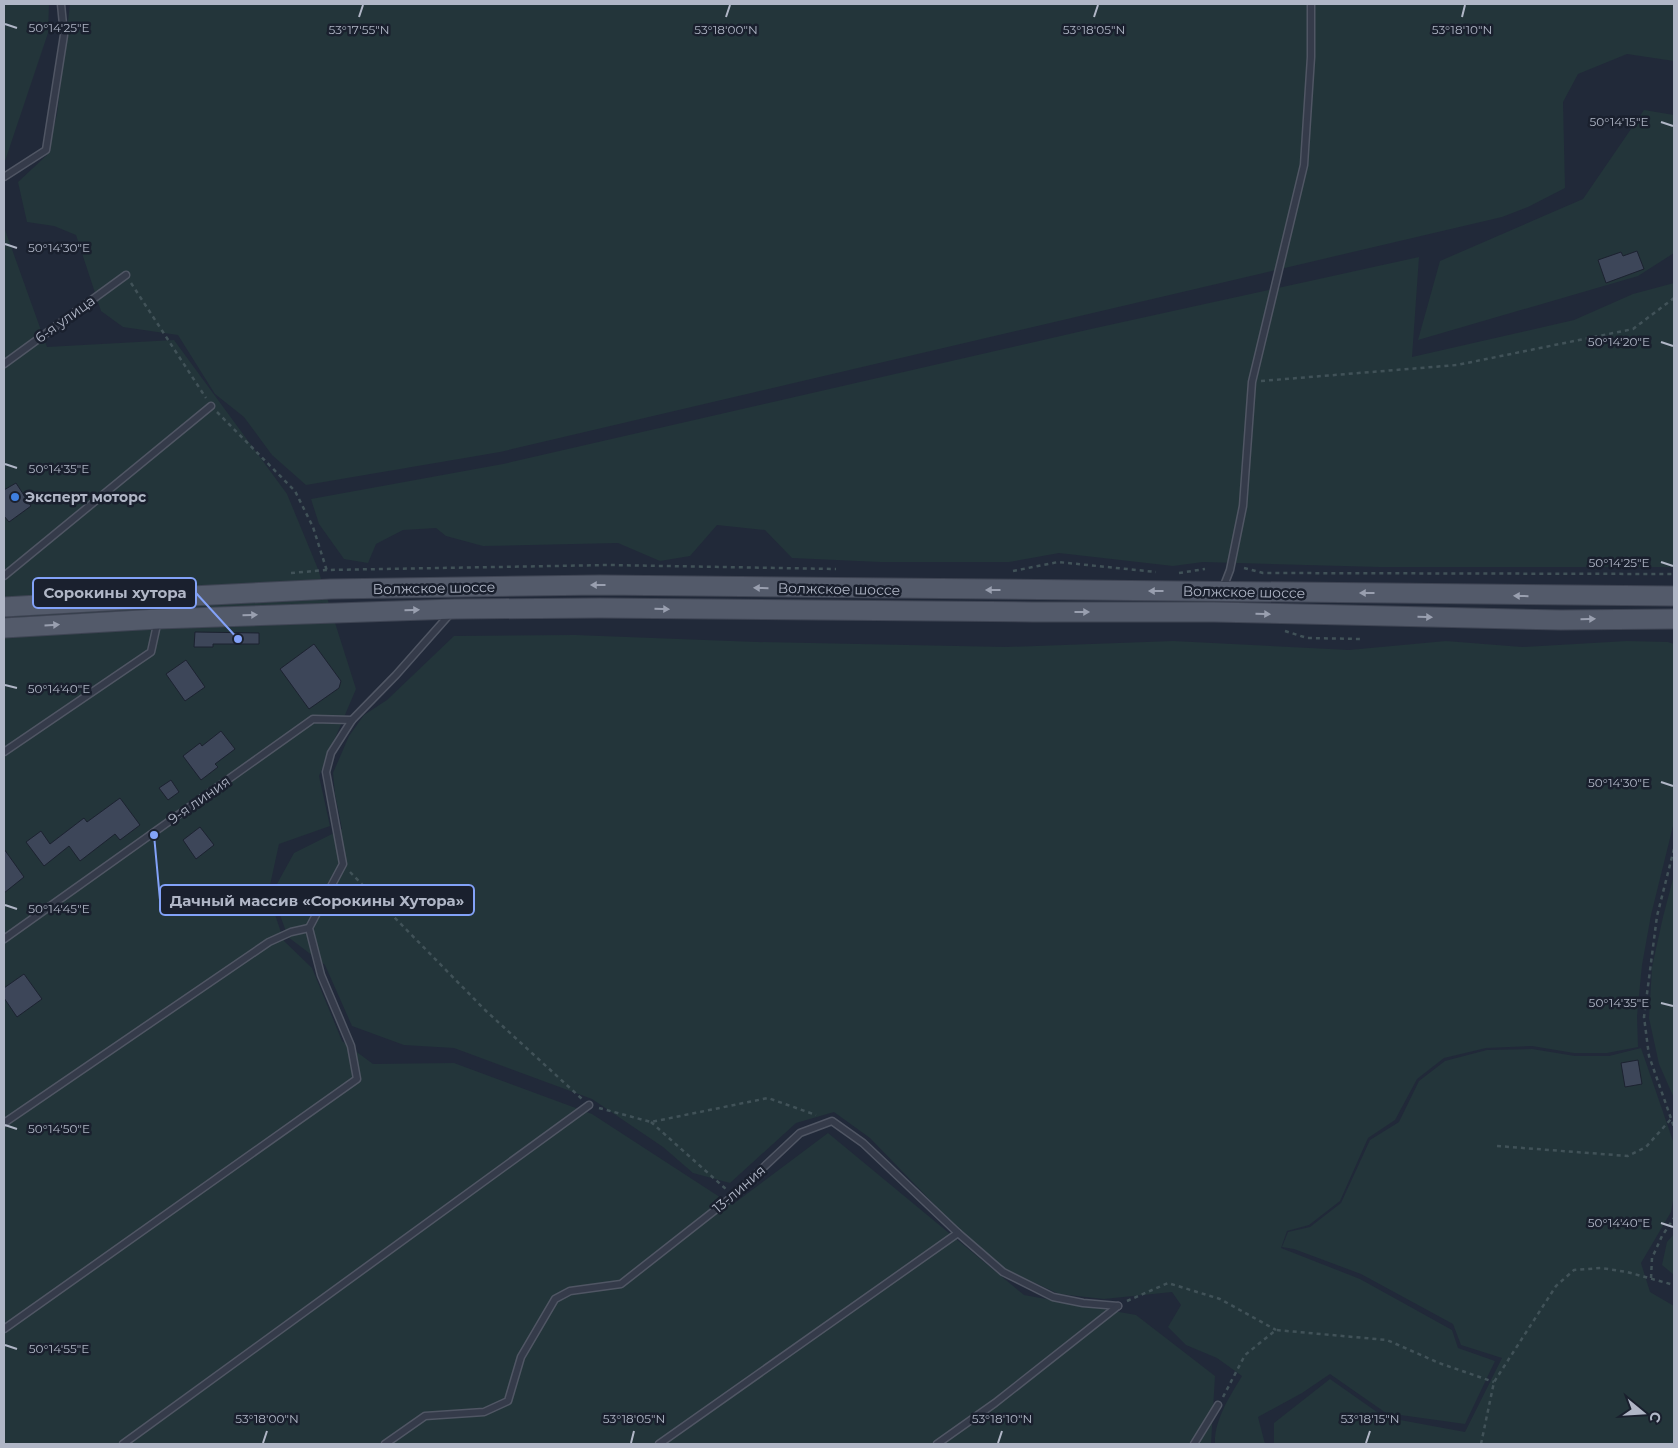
<svg xmlns="http://www.w3.org/2000/svg" width="1678" height="1448" font-family="Montserrat,sans-serif">
<style>
.green{fill:#23353a}
.building{fill:#3d4659;stroke:#1c2230}
.lines{fill:none;stroke-linecap:round;stroke-linejoin:round}
.lane-casing{stroke:#505664;stroke-width:9}
.primary-casing{stroke:#3e4453;stroke-width:21}
.path{stroke:#415258;stroke-width:2.5;stroke-dasharray:4 4;stroke-linecap:butt}
.lane{stroke:#353b4a;stroke-width:6}
.primary{stroke:#535a6a;stroke-width:19}
.oneway{fill:#999faf}
.ticks{fill:none;stroke:#b0b6c6;stroke-width:2}
.shop-dot{fill:#3f7fe0;stroke:#1a202e;stroke-width:2}
.labels{text-anchor:middle;dominant-baseline:central;stroke-width:5;stroke-linejoin:round;paint-order:stroke}
.street-label{font-size:14px;fill:#b0b6c6;stroke:#1a202e}
.poi-label{font-size:14px;font-weight:bold;fill:#b0b6c6;stroke:#1a202e;text-anchor:start}
.ticks-label{font-size:12px;text-anchor:middle;fill:#b0b6c6;stroke:#1a202e;stroke-width:5;stroke-linejoin:round;paint-order:stroke}
.leader{fill:none;stroke:#83a2f8;stroke-width:2}
.callout-dot{fill:#83a2f8;stroke:#1a202e;stroke-width:2}
.callout{fill:#1a202e;stroke:#83a2f8;stroke-width:2}
.callout-label{font-size:15px;text-anchor:middle;font-weight:bold;fill:#b0b6c6}
</style>
<rect width="100%" height="100%" fill="#212939"/>
<g class="green">
<path d="M 4,4 L 49,4 L 48,33 L 4,164 Z"/>
<path d="M 70,4 L 1674,4 L 1674,61 L 1627,54 L 1578,74 L 1563,102 L 1565,188 L 1528,207 L 1502,217 L 500,452 L 306,485 L 272,455 L 244,417 L 215,394 L 178,335 L 123,327 L 101,311 L 76,235 L 54,226 L 27,222 L 18,182 L 47,155 L 57,114 Z"/>
<path d="M 1644,110 L 1674,115 L 1674,253 L 1638,276 L 1418,340 L 1440,261 L 1583,199 Z"/>
<path d="M 4,227 L 47,347 L 174,340 L 287,494 L 318,569 L 356,689 L 319,776 L 330,826 L 279,844 L 268,894 L 284,941 L 312,968 L 342,1041 L 373,1064 L 454,1063 L 592,1114 L 732,1205 L 828,1133 L 1024,1295 L 1136,1315 L 1215,1376 L 1211,1444 L 4,1444 Z"/>
<path d="M 1419,257 L 1412,357 L 1574,320 L 1633,294 L 1674,283 L 1674,567 L 1379,567 L 1203,562 L 1173,566 L 1059,553 L 1009,562 L 880,562 L 792,558 L 765,530 L 717,525 L 690,556 L 660,561 L 618,543 L 483,546 L 446,536 L 436,528 L 403,530 L 376,544 L 368,563 L 344,559 L 319,524 L 311,499 L 503,464 L 1091,329 Z"/>
<path d="M 575,635 L 757,642 L 1006,647 L 1173,641 L 1349,650 L 1446,641 L 1522,647 L 1627,641 L 1668,642 L 1674,644 L 1674,822 L 1651,915 L 1642,965 L 1637,1016 L 1638,1047 L 1607,1053 L 1574,1053 L 1532,1046 L 1486,1048 L 1444,1058 L 1417,1079 L 1395,1120 L 1368,1138 L 1340,1201 L 1309,1225 L 1287,1231 L 1281,1248 L 1360,1279 L 1452,1330 L 1458,1348 L 1495,1361 L 1465,1424 L 1386,1413 L 1330,1374 L 1302,1393 L 1258,1417 L 1265,1444 L 1215,1444 C 1214,1420 1230,1396 1242,1376 L 1217,1358 L 1186,1345 L 1168,1327 L 1181,1305 L 1172,1292 L 1104,1299 L 1059,1294 L 1007,1270 L 959,1230 L 870,1138 L 834,1112 L 796,1123 L 730,1183 L 693,1173 L 663,1147 L 592,1099 L 454,1048 L 404,1045 L 352,1026 L 325,965 L 288,937 L 272,893 L 294,853 L 342,829 L 335,794 L 333,773 L 349,736 L 364,715 L 387,700 L 454,636 Z"/>
<path d="M 1674,875 L 1674,1098 L 1659,1064 L 1649,1018 L 1652,967 L 1663,917 Z"/>
<path d="M 1641,1048 L 1674,1144 L 1674,1196 L 1671,1212 L 1641,1263 L 1650,1292 L 1674,1306 L 1674,1444 L 1274,1444 L 1274,1423 L 1330,1379 L 1384,1417 L 1465,1432 L 1502,1358 L 1461,1345 L 1453,1324 L 1361,1274 L 1294,1249 L 1282,1247 L 1288,1232 L 1310,1227 L 1341,1203 L 1370,1140 L 1399,1122 L 1419,1081 L 1445,1061 L 1487,1050 L 1532,1049 L 1575,1056 L 1609,1056 Z"/>
<path d="M 1674,1234 L 1674,1275 L 1662,1265 L 1667,1242 Z"/>
</g>
<g class="building">
<path d="M 1637,251 L 1644,269 L 1606,283 L 1598,260 L 1621,252 L 1623,256 Z"/>
<path d="M 16,483 L 31,506 L 9,522 L 4,516 L 4,490 Z"/>
<path d="M 195,632 L 259,633 L 259,644 L 213,644 L 213,647 L 194,647 Z"/>
<path d="M 314,644 L 341,681 L 339,688 L 309,709 L 280,669 Z"/>
<path d="M 186,660 L 205,687 L 185,701 L 166,674 Z"/>
<path d="M 221,731 L 235,749 L 215,764 L 218,767 L 201,780 L 183,756 L 200,743 L 202,746 Z"/>
<path d="M 171,780 L 179,792 L 168,800 L 159,788 Z"/>
<path d="M 120,798 L 140,825 L 120,840 L 115,834 L 80,861 L 69,846 L 44,866 L 26,842 L 41,831 L 50,844 L 84,818 L 87,822 Z"/>
<path d="M 200,827 L 214,845 L 196,859 L 183,840 Z"/>
<path d="M 4,849 L 24,877 L 4,893 Z"/>
<path d="M 24,974 L 42,999 L 17,1017 L 4,998 L 4,988 Z"/>
<path d="M 1638,1060 L 1642,1084 L 1625,1087 L 1621,1063 Z"/>
</g>
<g class="lines">
<g class="lane-casing">
<g id="lane">
<path d="M 4,177 L 46,150 L 64,35 L 61,4"/>
<path d="M 4,364 L 126,275"/>
<path d="M 4,576 L 211,406"/>
<path d="M 1223,588 L 1230,570 L 1243,506 L 1252,382 L 1304,165 L 1311,57 L 1311,4"/>
<path d="M 4,752 L 151,652 L 158,620"/>
<path d="M 4,939 L 313,719 L 352,720"/>
<path d="M 4,1123 L 269,942 L 291,932 L 309,928"/>
<path d="M 4,1329 L 357,1079 L 351,1046 L 321,975 L 309,928 L 343,864 L 326,772 L 331,753 L 352,720 L 396,675 L 450,614"/>
<path d="M 123,1444 L 589,1105"/>
<path d="M 385,1444 L 425,1416 L 484,1412 L 508,1401 L 521,1357 L 555,1299 L 570,1291 L 621,1284 L 733,1196 L 800,1133 L 832,1121 L 863,1143 L 958,1233 L 1003,1272 L 1053,1297 L 1083,1303 L 1118,1306"/>
<path d="M 659,1444 L 958,1233"/>
<path d="M 937,1444 L 995,1403 L 1118,1306"/>
<path d="M 1194,1444 L 1218,1405"/>
</g>
</g>
<g class="primary-casing">
<g id="primary">
<path d="M 4,607 L 192,596 L 331,589 L 600,585 L 1674,596"/>
<path d="M 4,628 L 158,619 L 455,609 L 600,608 L 1033,612 L 1214,612 L 1561,620 L 1674,619"/>
</g>
</g>
<g class="path">
<path d="M 131,283 L 206,398"/>
<path d="M 1261,381 L 1457,365 L 1633,329 L 1674,298"/>
<path d="M 217,412 L 295,491 L 313,527 L 327,571"/>
<path d="M 1244,568 L 1263,573 L 1674,574"/>
<path d="M 1013,571 L 1058,562 L 1156,572"/>
<path d="M 291,573 L 326,570 L 609,565 L 836,569"/>
<path d="M 1179,573 L 1205,569"/>
<path d="M 1285,631 L 1307,638 L 1360,639"/>
<path d="M 1674,849 L 1657,916 L 1644,1017 L 1649,1056 L 1674,1127"/>
<path d="M 350,872 L 485,1010 L 582,1099"/>
<path d="M 599,1108 L 651,1122 L 768,1098 L 816,1115"/>
<path d="M 651,1122 L 727,1190"/>
<path d="M 1497,1146 L 1628,1156 L 1646,1147 L 1671,1119"/>
<path d="M 1651,1278 L 1652,1258 L 1662,1236 L 1674,1218"/>
<path d="M 1127,1301 L 1168,1283 L 1220,1299 L 1276,1330"/>
<path d="M 1223,1397 L 1245,1355 L 1276,1330 L 1387,1340 L 1439,1363 L 1494,1382"/>
<path d="M 1481,1444 L 1494,1382 L 1556,1286 L 1574,1270 L 1601,1268 L 1627,1272 L 1674,1285"/>
</g>
<use href="#lane" class="lane"/>
<use href="#primary" class="primary"/>
</g>
<defs><path id="oneway-solid" d="M-6-.8H1V-3.2L6.5 0L1 3.2V.8H-6Z" transform="scale(1.25)"/></defs>
<g class="oneway">
<use href="#oneway-solid" transform="translate(598 585) rotate(180)"/>
<use href="#oneway-solid" transform="translate(761 588) rotate(-179)"/>
<use href="#oneway-solid" transform="translate(993 590) rotate(-180)"/>
<use href="#oneway-solid" transform="translate(1156 591) rotate(-180)"/>
<use href="#oneway-solid" transform="translate(1367 593) rotate(-180)"/>
<use href="#oneway-solid" transform="translate(1521 596) rotate(-179)"/>
<use href="#oneway-solid" transform="translate(662 609) rotate(1)"/>
<use href="#oneway-solid" transform="translate(412 610) rotate(-1)"/>
<use href="#oneway-solid" transform="translate(1082 612)"/>
<use href="#oneway-solid" transform="translate(1263 614) rotate(2)"/>
<use href="#oneway-solid" transform="translate(250 615) rotate(-2)"/>
<use href="#oneway-solid" transform="translate(1425 617) rotate(1)"/>
<use href="#oneway-solid" transform="translate(1588 619) rotate(-1)"/>
<use href="#oneway-solid" transform="translate(52 625) rotate(-3)"/>
</g>
<path class="ticks" d="M 359,17 L 363,5M 726,17 L 730,5M 1094,17 L 1098,5M 1462,17 L 1465,5M 5,24 L 17,28M 1661,122 L 1673,126M 5,244 L 17,248M 1661,342 L 1673,346M 5,464 L 17,468M 1661,562 L 1673,566M 5,685 L 17,688M 1661,782 L 1673,786M 5,905 L 17,909M 1661,1003 L 1673,1006M 5,1125 L 17,1129M 1661,1223 L 1673,1227M 5,1345 L 17,1349M 263,1443 L 267,1431M 631,1443 L 634,1431M 998,1443 L 1002,1431M 1366,1443 L 1370,1431"/>
<circle class="shop-dot" cx="15" cy="497" r="5"/>
<g class="labels">
<g class="street-label">
<text transform="translate(65 319) rotate(-36)">6-я улица</text>
<text transform="translate(434 588) rotate(-1)">Волжское шоссе</text>
<text transform="translate(839 589) rotate(1)">Волжское шоссе</text>
<text transform="translate(1244 592) rotate(1)">Волжское шоссе</text>
<text transform="translate(199 800) rotate(-35)">9-я линия</text>
<text transform="translate(739 1189) rotate(-41)">13-линия</text>
</g>
<g class="poi-label">
<text x="25" y="497">Эксперт моторс</text>
</g>
</g>
<g class="ticks-label">
<text x="59" y="32">50°14'25"E</text>
<text x="359" y="34">53°17'55"N</text>
<text x="726" y="34">53°18'00"N</text>
<text x="1094" y="34">53°18'05"N</text>
<text x="1462" y="34">53°18'10"N</text>
<text x="1619" y="126">50°14'15"E</text>
<text x="59" y="252">50°14'30"E</text>
<text x="1619" y="346">50°14'20"E</text>
<text x="59" y="473">50°14'35"E</text>
<text x="1619" y="567">50°14'25"E</text>
<text x="59" y="693">50°14'40"E</text>
<text x="1619" y="787">50°14'30"E</text>
<text x="59" y="913">50°14'45"E</text>
<text x="1619" y="1007">50°14'35"E</text>
<text x="59" y="1133">50°14'50"E</text>
<text x="1619" y="1227">50°14'40"E</text>
<text x="59" y="1353">50°14'55"E</text>
<text x="267" y="1423">53°18'00"N</text>
<text x="634" y="1423">53°18'05"N</text>
<text x="1002" y="1423">53°18'10"N</text>
<text x="1370" y="1423">53°18'15"N</text>
</g>
<path class="leader" d="M238 639L196 593M154 835L160 900"/>
<g class="callout-dot">
<circle cx="238" cy="639" r="5"/>
<circle cx="154" cy="835" r="5"/>
</g>
<g class="callout">
<rect x="33" y="578" width="163" height="30" rx="5"/>
<rect x="160" y="885" width="314" height="30" rx="5"/>
</g>
<g class="callout-label">
<text x="115" y="598">Сорокины хутора</text>
<text x="317" y="906">Дачный массив «Сорокины Хутора»</text>
</g>
<rect width="1678" height="1448" fill="none" stroke="#b0b6c6" stroke-width="10"/>
<g transform="translate(1643 1413) rotate(108)" stroke="#1a202e" stroke-width="4" paint-order="stroke">
<path d="M0-4L9 19L0 12L-9 19Z" fill="#b0b6c6"/>
<text y="-8" font-size="14" font-weight="bold" text-anchor="middle" fill="#b0b6c6">С</text>
</g>
</svg>
